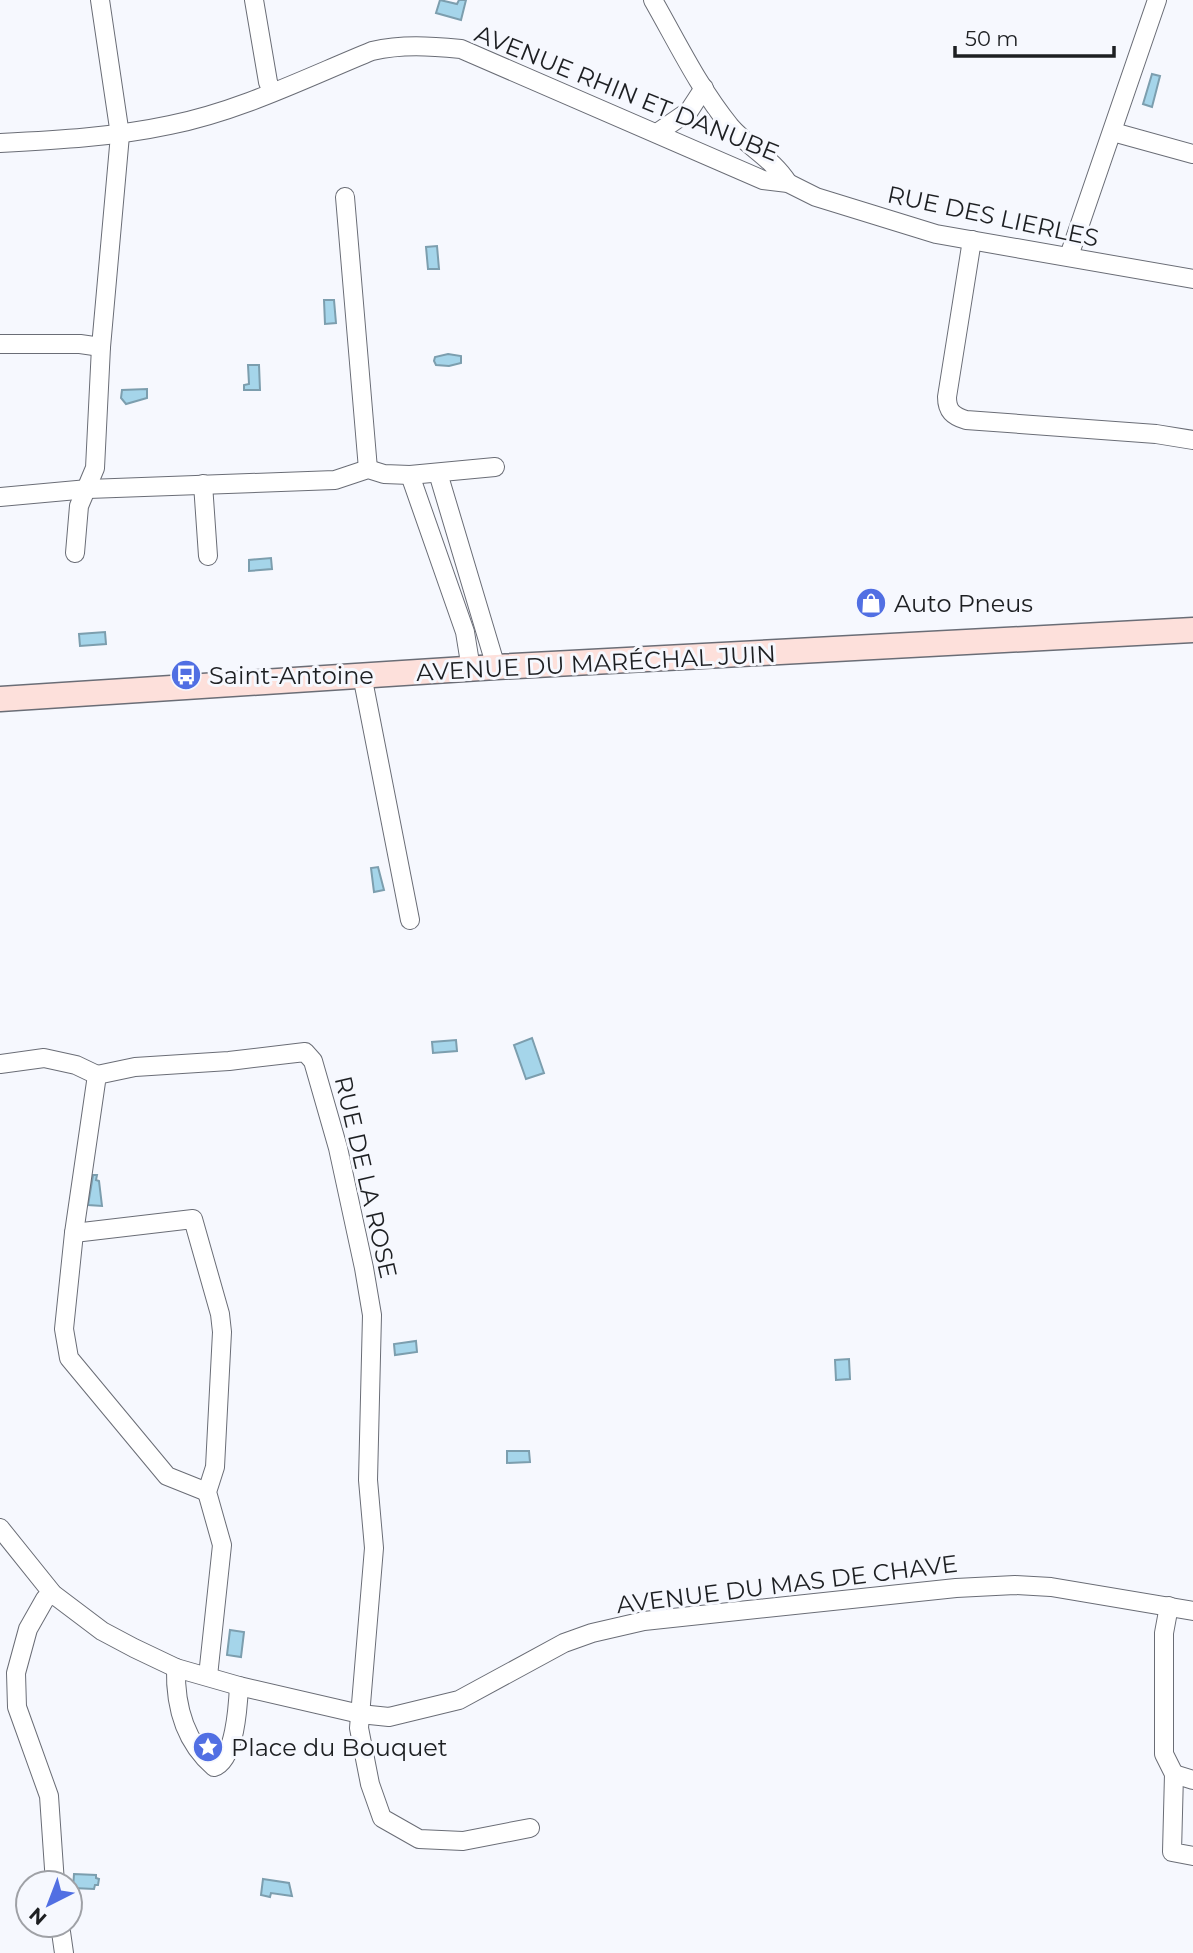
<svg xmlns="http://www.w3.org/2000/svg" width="1193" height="1953" font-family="Montserrat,sans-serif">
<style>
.water{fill:#a5d5ea;stroke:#7c9eae;stroke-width:2}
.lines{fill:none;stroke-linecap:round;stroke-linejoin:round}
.minor-casing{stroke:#6a6d76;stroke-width:20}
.secondary-casing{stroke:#6a6d76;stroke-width:27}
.minor{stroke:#fff;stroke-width:18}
.secondary{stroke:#fde0db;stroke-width:24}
.labels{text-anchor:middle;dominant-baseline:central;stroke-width:6;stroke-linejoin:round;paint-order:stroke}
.street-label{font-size:24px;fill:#1d1f22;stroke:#f6f8fe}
.poi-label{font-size:24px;fill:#1d1f22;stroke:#f6f8fe;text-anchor:start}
</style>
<rect width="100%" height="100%" fill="#f6f8fe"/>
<g class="water">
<path d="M 440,0 L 457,4 L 459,0 L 466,0 L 461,20 L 436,13 Z"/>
<path d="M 1152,74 L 1160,76 L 1152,107 L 1143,104 Z"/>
<path d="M 437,246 L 439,269 L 428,269 L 426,247 Z"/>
<path d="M 324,300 L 334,300 L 336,323 L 325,324 Z"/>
<path d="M 448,354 L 461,356 L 461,363 L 449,366 L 436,365 L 434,361 L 435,357 Z"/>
<path d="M 248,365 L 259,365 L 260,390 L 244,390 L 244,385 L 249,384 Z"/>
<path d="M 147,389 L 147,398 L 126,404 L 121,398 L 122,390 Z"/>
<path d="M 271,558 L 272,569 L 249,571 L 249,560 Z"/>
<path d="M 105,632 L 106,644 L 80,646 L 79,634 Z"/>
<path d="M 378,867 L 384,890 L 374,892 L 371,868 Z"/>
<path d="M 532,1038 L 544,1073 L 526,1079 L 514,1045 Z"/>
<path d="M 456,1040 L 457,1051 L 433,1053 L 432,1042 Z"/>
<path d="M 93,1175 L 97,1175 L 96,1180 L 99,1181 L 102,1206 L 88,1205 Z"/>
<path d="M 416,1341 L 417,1352 L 395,1355 L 394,1344 Z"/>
<path d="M 849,1359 L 850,1379 L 836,1380 L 835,1360 Z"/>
<path d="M 507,1451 L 529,1451 L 530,1462 L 507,1463 Z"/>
<path d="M 230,1630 L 244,1632 L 241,1657 L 227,1655 Z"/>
<path d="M 74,1874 L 96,1875 L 96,1878 L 99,1879 L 98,1885 L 95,1885 L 94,1889 L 73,1888 Z"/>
<path d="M 263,1879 L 289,1883 L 292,1896 L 271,1893 L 270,1897 L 261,1895 Z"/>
</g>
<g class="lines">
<g class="minor-casing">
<g id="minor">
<path d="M 254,0 L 268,82 L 272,92"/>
<path d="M 653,0 C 677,42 699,88 730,126 C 748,147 773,159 788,183"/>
<path d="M 1113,132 L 1193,154"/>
<path d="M 657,133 L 689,111 L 704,88"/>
<path d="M 0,143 C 57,140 114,137 170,125 C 240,111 306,78 372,51 C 402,44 430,46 461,49 L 763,180 L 788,183 L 816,197 L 936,234 L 1193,279"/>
<path d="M 345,197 L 368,469"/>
<path d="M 972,240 L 947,397 C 947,411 953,416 966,420 L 1156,434 L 1193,440"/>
<path d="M 1069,256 L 1157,0"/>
<path d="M 0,344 L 80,344 L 101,347"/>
<path d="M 438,473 L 496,667"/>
<path d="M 410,475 L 465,632 L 471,669"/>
<path d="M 203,484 L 208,556"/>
<path d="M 0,497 L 88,489 L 335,480 L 368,469 L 384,474 L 410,475 L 495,467"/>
<path d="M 75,553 L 79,506 L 95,468 L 101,347 L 120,135 L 100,0"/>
<path d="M 362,675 L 410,920"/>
<path d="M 0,1064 L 44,1058 L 76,1065 L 97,1075"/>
<path d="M 74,1233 L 193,1219 L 220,1314 L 222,1332 L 215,1467 L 207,1492 L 222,1545 L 208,1676"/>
<path d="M 207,1492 L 167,1476 L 69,1358 L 64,1329 L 74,1233 L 97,1075 L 135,1067 L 229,1061 L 305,1052 L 313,1061 L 338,1148 L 364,1268 L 372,1315 L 368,1480 L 374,1548 L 359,1728 L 370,1784 L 382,1818 L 419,1839 L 463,1841 L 530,1828"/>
<path d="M 0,1528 L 53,1594 L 102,1631 L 134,1648 L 176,1668 L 239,1686 L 360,1714 L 389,1717 L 459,1700 L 564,1643 L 592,1633 L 644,1621 L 956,1588 L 1015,1585 L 1051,1587 L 1193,1611"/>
<path d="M 53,1594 L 45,1599 L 28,1629 L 16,1673 L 17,1707 L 49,1796 L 55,1883"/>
<path d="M 1169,1606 L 1164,1633 L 1164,1754 L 1174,1774 L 1172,1852 L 1193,1856"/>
<path d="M 176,1668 C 175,1706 184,1741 214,1767 C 235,1760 238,1706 239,1686"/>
<path d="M 1174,1774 L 1193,1780"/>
<path d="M 60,1925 L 64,1953"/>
</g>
</g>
<g class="secondary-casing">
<path id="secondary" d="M 0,699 L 496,667 L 1193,630"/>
</g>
<use href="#minor" class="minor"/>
<use href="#secondary" class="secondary"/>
</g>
<defs>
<g id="shop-disc" transform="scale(1.575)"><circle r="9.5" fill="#516fe3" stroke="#f6f8fe"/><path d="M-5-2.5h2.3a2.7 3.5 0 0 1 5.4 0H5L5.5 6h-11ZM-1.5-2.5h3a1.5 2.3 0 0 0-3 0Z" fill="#fff"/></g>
<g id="bus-disc" transform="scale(1.575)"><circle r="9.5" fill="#516fe3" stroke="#f6f8fe"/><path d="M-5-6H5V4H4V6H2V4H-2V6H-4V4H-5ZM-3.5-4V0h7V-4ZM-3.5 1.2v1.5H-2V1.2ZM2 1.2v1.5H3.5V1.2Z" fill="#fff"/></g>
<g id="sight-disc" transform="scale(1.575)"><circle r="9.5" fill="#516fe3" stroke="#f6f8fe"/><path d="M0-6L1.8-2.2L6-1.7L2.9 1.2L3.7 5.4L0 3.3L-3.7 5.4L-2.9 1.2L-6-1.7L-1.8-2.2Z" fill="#fff"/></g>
</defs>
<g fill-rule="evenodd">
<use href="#shop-disc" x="871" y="603"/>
<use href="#bus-disc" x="186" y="675"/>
<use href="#sight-disc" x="208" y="1747"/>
</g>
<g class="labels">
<g class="street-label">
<text transform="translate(627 93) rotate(22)">AVENUE RHIN ET DANUBE</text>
<text transform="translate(993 216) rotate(12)">RUE DES LIERLES</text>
<text transform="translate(596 663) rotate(-3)">AVENUE DU MARÉCHAL JUIN</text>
<text transform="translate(366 1177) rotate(77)">RUE DE LA ROSE</text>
<text transform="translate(787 1584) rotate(-7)">AVENUE DU MAS DE CHAVE</text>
</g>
<g class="poi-label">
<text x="894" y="603">Auto Pneus</text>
<text x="209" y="675">Saint-Antoine</text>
<text x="231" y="1747">Place du Bouquet</text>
</g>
</g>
<g transform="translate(49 1904) rotate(222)"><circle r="33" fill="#f6f8fe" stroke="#9fa1a6" stroke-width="2"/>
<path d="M0-5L12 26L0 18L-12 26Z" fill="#516fe3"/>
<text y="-10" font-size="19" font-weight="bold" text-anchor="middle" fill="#1d1f22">N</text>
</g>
<path d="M955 46v10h159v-10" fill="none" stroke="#1d1f22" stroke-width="3.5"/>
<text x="965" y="46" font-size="21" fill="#1d1f22" stroke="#f6f8fe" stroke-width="5" paint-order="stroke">50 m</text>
</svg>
